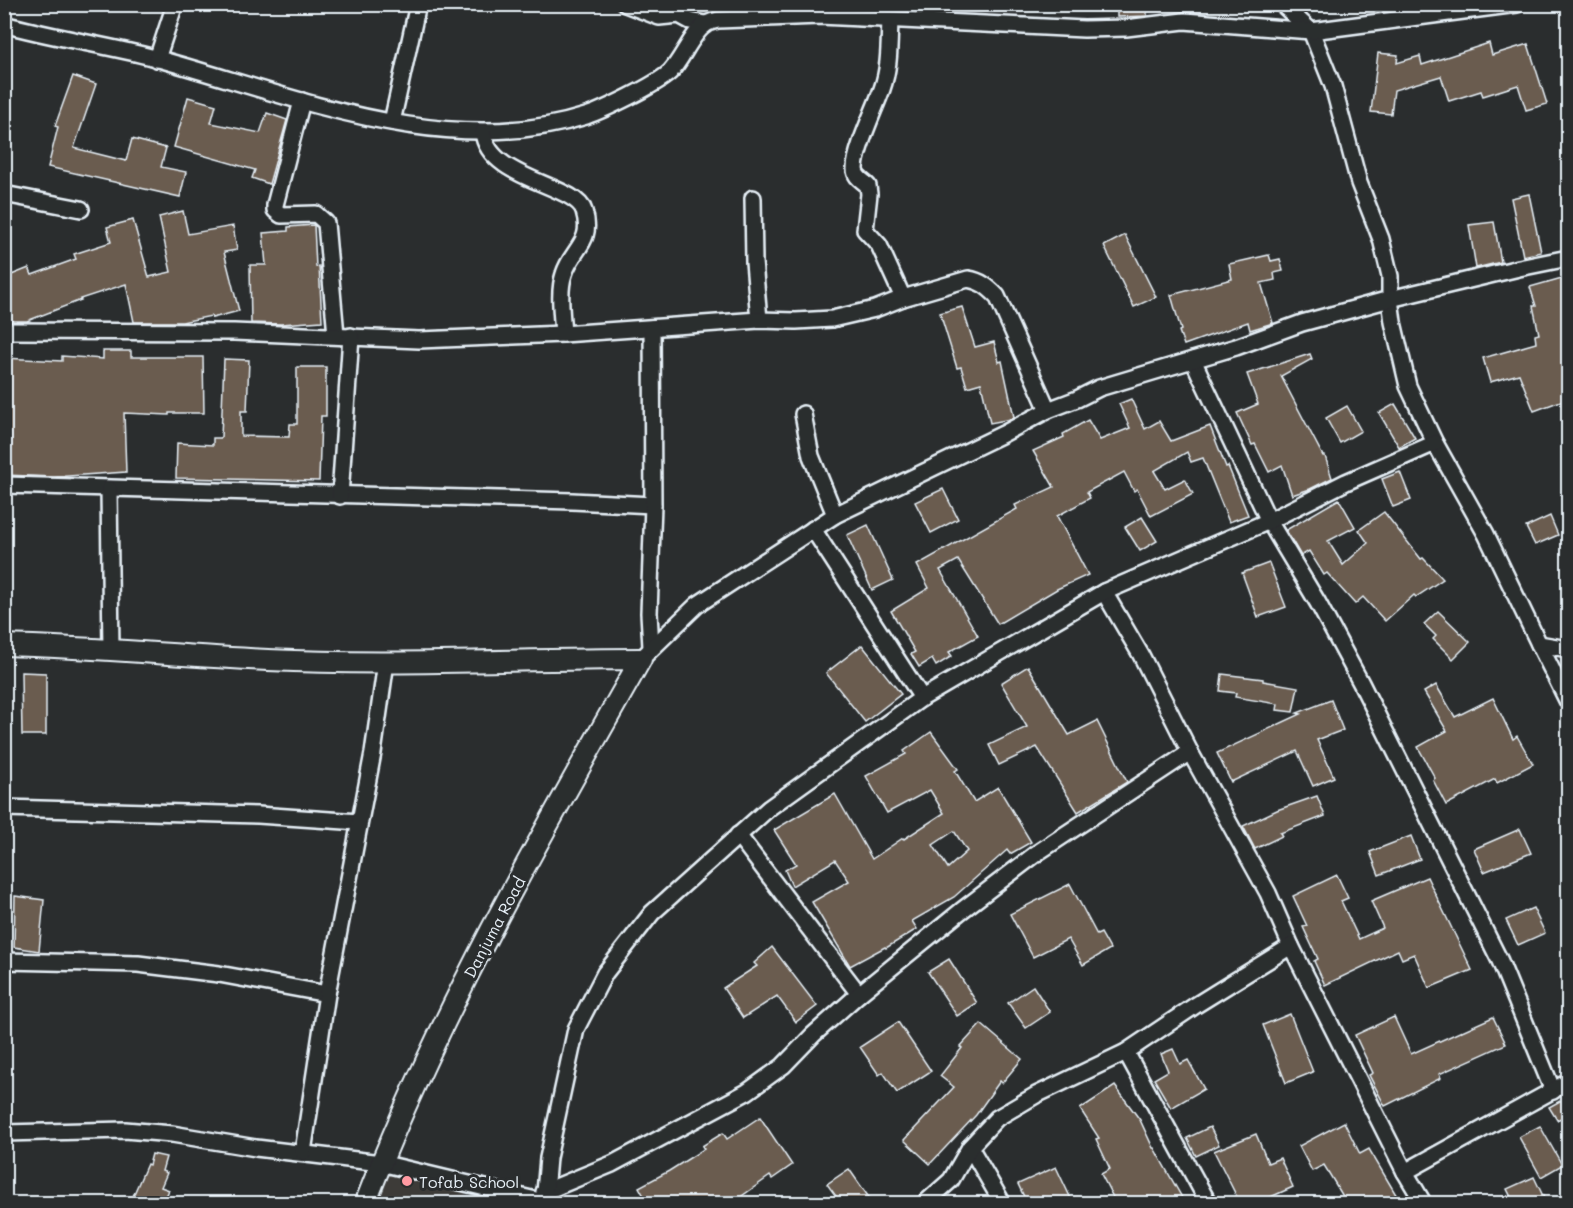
<svg xmlns="http://www.w3.org/2000/svg" width="1573" height="1208" font-family="Mali,sans-serif">
<style>
.built{fill:#3d3b38}
.building{fill:#6a5c50;stroke:#e8f1f8;stroke-width:1.5;fill-rule:evenodd}
.lines{fill:none;stroke-linecap:round;stroke-linejoin:round}
.minor-casing{stroke:#e8f1f8;stroke-width:20}
.tertiary-casing{stroke:#e8f1f8;stroke-width:24}
.minor{stroke:#2a2d2e;stroke-width:15}
.tertiary{stroke:#2a2d2e;stroke-width:20}
.poi-dot{fill:#ff9aa2;stroke:#2a2d2e;stroke-width:2}
.labels{text-anchor:middle;dominant-baseline:central;stroke-width:6;stroke-linejoin:round;paint-order:stroke}
.street-label{font-size:16px;fill:#e8f1f8;stroke:#2a2d2e}
.poi-label{font-size:16px;fill:#e8f1f8;stroke:#2a2d2e;text-anchor:start}
</style>
<rect width="100%" height="100%" fill="#2a2d2e"/>
<filter id="ink" filterUnits="userSpaceOnUse"><feTurbulence type="fractalNoise" baseFrequency=".0167" numOctaves="2"/><feDisplacementMap in="SourceGraphic" scale="12" xChannelSelector="R" yChannelSelector="G"/><feConvolveMatrix kernelMatrix="1 2 1 2 8 2 1 2 1" color-interpolation-filters="sRGB"/></filter>
<g filter="url(#ink)">
<path class="built" d="M 390,1169 L 466,1193 L 463,1203 L 378,1204 Z"/>
<g class="building">
<path d="M 1147,5 L 1147,16 L 1117,17 L 1117,6 Z"/>
<path d="M 1489,43 L 1492,55 L 1528,44 L 1547,104 L 1526,110 L 1518,85 L 1483,96 L 1481,91 L 1449,101 L 1441,76 L 1394,90 L 1391,114 L 1371,112 L 1378,53 L 1398,55 L 1397,63 L 1420,56 L 1422,65 Z"/>
<path d="M 73,76 L 96,84 L 74,148 L 126,161 L 132,139 L 166,148 L 161,167 L 186,172 L 180,197 L 48,167 L 58,127 L 55,126 Z"/>
<path d="M 188,97 L 216,105 L 211,123 L 260,133 L 267,113 L 287,120 L 269,184 L 252,178 L 255,170 L 174,147 Z"/>
<path d="M 1529,194 L 1541,252 L 1523,256 L 1511,198 Z"/>
<path d="M 183,211 L 188,234 L 233,226 L 237,250 L 224,252 L 239,311 L 212,318 L 211,316 L 182,322 L 134,322 L 126,284 L 80,299 L 81,300 L 27,321 L 12,321 L 4,304 L 4,278 L 29,268 L 32,275 L 76,259 L 74,254 L 111,242 L 107,227 L 133,220 L 149,277 L 171,272 L 159,217 Z"/>
<path d="M 1494,222 L 1501,262 L 1476,268 L 1469,225 Z"/>
<path d="M 314,225 L 316,267 L 319,266 L 322,321 L 281,324 L 251,323 L 250,265 L 266,265 L 263,233 L 288,231 L 288,227 Z"/>
<path d="M 1125,235 L 1156,297 L 1134,307 L 1104,246 Z"/>
<path d="M 1269,255 L 1271,261 L 1280,259 L 1283,271 L 1274,273 L 1275,280 L 1261,283 L 1273,323 L 1250,330 L 1248,322 L 1184,345 L 1179,331 L 1181,330 L 1171,295 L 1232,279 L 1229,264 Z"/>
<path d="M 1569,276 L 1569,398 L 1534,411 L 1519,374 L 1490,382 L 1483,358 L 1536,343 L 1535,335 L 1539,334 L 1533,306 L 1536,306 L 1530,287 Z"/>
<path d="M 962,307 L 975,347 L 994,342 L 999,362 L 1002,361 L 1014,417 L 1011,419 L 990,423 L 981,383 L 967,387 L 961,367 L 957,368 L 940,313 Z"/>
<path d="M 103,351 L 131,351 L 131,357 L 203,357 L 204,413 L 169,413 L 169,415 L 124,413 L 126,472 L 54,477 L 4,475 L 4,358 L 62,361 L 62,356 L 103,359 Z"/>
<path d="M 1310,354 L 1312,359 L 1281,376 L 1323,456 L 1325,456 L 1332,478 L 1310,489 L 1292,495 L 1282,465 L 1269,472 L 1255,444 L 1252,445 L 1237,413 L 1258,404 L 1247,374 Z"/>
<path d="M 224,359 L 249,360 L 247,411 L 241,411 L 241,436 L 289,437 L 290,424 L 297,424 L 297,367 L 326,367 L 326,416 L 321,416 L 319,481 L 176,478 L 177,443 L 213,445 L 213,438 L 221,438 Z"/>
<path d="M 1131,399 L 1145,429 L 1159,421 L 1171,441 L 1210,426 L 1226,467 L 1228,466 L 1248,515 L 1229,522 L 1203,458 L 1191,462 L 1187,452 L 1154,471 L 1165,489 L 1185,479 L 1193,494 L 1151,516 L 1137,489 L 1134,491 L 1124,472 L 1087,492 L 1090,498 L 1057,516 L 1088,575 L 1057,589 L 998,624 L 958,560 L 940,570 L 978,636 L 949,652 L 952,656 L 936,666 L 932,659 L 919,667 L 911,654 L 915,652 L 891,611 L 929,588 L 917,565 L 1017,509 L 1015,505 L 1054,487 L 1033,451 L 1064,437 L 1063,434 L 1088,420 L 1100,440 L 1130,428 L 1119,404 Z"/>
<path d="M 1395,404 L 1415,438 L 1399,447 L 1379,413 Z"/>
<path d="M 1347,406 L 1361,431 L 1340,443 L 1326,418 Z"/>
<path d="M 1400,472 L 1411,500 L 1393,507 L 1382,479 Z"/>
<path d="M 943,489 L 958,519 L 931,533 L 915,502 Z"/>
<path d="M 1339,499 L 1355,527 L 1328,541 L 1343,565 L 1368,543 L 1359,530 L 1384,512 L 1421,559 L 1423,558 L 1443,579 L 1416,597 L 1414,595 L 1385,621 L 1363,597 L 1355,604 L 1327,573 L 1324,575 L 1309,551 L 1301,556 L 1286,530 Z"/>
<path d="M 1550,516 L 1558,535 L 1535,545 L 1526,527 Z"/>
<path d="M 1142,517 L 1157,541 L 1140,551 L 1125,527 Z"/>
<path d="M 868,525 L 893,580 L 872,590 L 847,535 Z"/>
<path d="M 1269,563 L 1286,607 L 1258,617 L 1242,573 Z"/>
<path d="M 1438,611 L 1470,642 L 1453,659 L 1433,639 L 1436,636 L 1424,624 Z"/>
<path d="M 862,645 L 901,694 L 865,722 L 826,673 Z"/>
<path d="M 1028,666 L 1069,735 L 1097,721 L 1127,782 L 1078,812 L 1037,747 L 999,765 L 989,745 L 1027,727 L 1001,683 Z"/>
<path d="M 21,672 L 46,673 L 46,735 L 22,735 Z"/>
<path d="M 1222,674 L 1263,679 L 1263,681 L 1298,687 L 1293,712 L 1277,710 L 1278,704 L 1235,697 L 1236,693 L 1220,691 Z"/>
<path d="M 1436,685 L 1455,717 L 1493,698 L 1513,739 L 1517,736 L 1533,764 L 1497,783 L 1495,779 L 1446,805 L 1433,780 L 1435,778 L 1418,747 L 1447,731 L 1424,692 Z"/>
<path d="M 1331,700 L 1343,730 L 1317,740 L 1334,777 L 1313,786 L 1297,751 L 1231,782 L 1217,753 L 1301,714 L 1297,713 Z"/>
<path d="M 931,732 L 958,769 L 955,771 L 974,802 L 998,787 L 1031,842 L 1010,854 L 1007,850 L 954,897 L 912,921 L 917,929 L 886,948 L 885,947 L 850,966 L 812,902 L 849,881 L 835,860 L 792,886 L 785,870 L 796,864 L 774,830 L 835,794 L 872,859 L 903,838 L 904,839 L 944,813 L 930,790 L 887,813 L 866,776 L 906,754 L 904,751 ZM 954,831 L 967,851 L 948,868 L 933,845 Z"/>
<path d="M 1317,796 L 1325,816 L 1280,833 L 1282,836 L 1255,849 L 1243,826 L 1277,810 Z"/>
<path d="M 1520,829 L 1531,853 L 1484,872 L 1474,849 Z"/>
<path d="M 1411,836 L 1420,859 L 1379,875 L 1370,852 Z"/>
<path d="M 1337,875 L 1348,898 L 1341,901 L 1359,939 L 1383,928 L 1371,901 L 1427,877 L 1472,970 L 1429,988 L 1414,954 L 1402,959 L 1398,950 L 1325,985 L 1314,961 L 1318,959 L 1303,927 L 1307,926 L 1293,896 Z"/>
<path d="M 1070,884 L 1097,935 L 1101,933 L 1110,949 L 1083,965 L 1068,939 L 1033,957 L 1010,914 Z"/>
<path d="M 15,896 L 44,900 L 39,951 L 14,947 Z"/>
<path d="M 1533,908 L 1545,933 L 1518,945 L 1506,920 Z"/>
<path d="M 772,947 L 817,1006 L 796,1022 L 777,996 L 743,1018 L 723,988 L 757,966 L 754,963 Z"/>
<path d="M 949,959 L 977,1003 L 957,1016 L 928,972 Z"/>
<path d="M 1033,986 L 1050,1012 L 1026,1028 L 1008,1003 Z"/>
<path d="M 1290,1014 L 1313,1072 L 1286,1083 L 1263,1025 Z"/>
<path d="M 1394,1017 L 1411,1054 L 1493,1017 L 1506,1044 L 1439,1074 L 1441,1078 L 1385,1106 L 1369,1075 L 1373,1073 L 1355,1035 Z"/>
<path d="M 898,1022 L 931,1071 L 897,1093 L 883,1072 L 879,1075 L 860,1047 Z"/>
<path d="M 981,1024 L 1022,1059 L 1002,1083 L 1000,1081 L 976,1115 L 930,1164 L 904,1140 L 954,1087 L 940,1076 L 962,1048 L 960,1047 Z"/>
<path d="M 1173,1049 L 1180,1064 L 1188,1060 L 1204,1089 L 1171,1108 L 1154,1079 L 1168,1071 L 1161,1054 Z"/>
<path d="M 1115,1086 L 1140,1120 L 1153,1148 L 1154,1148 L 1185,1203 L 1116,1203 L 1101,1174 L 1110,1169 L 1096,1139 L 1099,1138 L 1080,1109 Z"/>
<path d="M 1569,1096 L 1569,1114 L 1557,1120 L 1549,1107 Z"/>
<path d="M 760,1117 L 792,1165 L 772,1179 L 770,1176 L 732,1203 L 648,1203 L 639,1187 L 669,1171 L 704,1149 L 702,1146 L 723,1133 L 727,1139 Z"/>
<path d="M 1344,1122 L 1360,1154 L 1369,1149 L 1401,1203 L 1347,1203 L 1324,1165 L 1312,1171 L 1299,1146 Z"/>
<path d="M 1540,1126 L 1562,1165 L 1541,1177 L 1519,1137 Z"/>
<path d="M 1210,1127 L 1219,1145 L 1196,1156 L 1187,1138 Z"/>
<path d="M 1256,1134 L 1268,1163 L 1280,1158 L 1293,1187 L 1257,1203 L 1240,1203 L 1214,1151 Z"/>
<path d="M 152,1154 L 166,1157 L 162,1171 L 167,1173 L 161,1187 L 169,1190 L 163,1203 L 130,1203 L 147,1164 L 149,1165 Z"/>
<path d="M 1056,1167 L 1073,1203 L 1027,1203 L 1018,1184 Z"/>
<path d="M 849,1169 L 870,1199 L 863,1203 L 841,1203 L 827,1184 Z"/>
<path d="M 1534,1177 L 1544,1198 L 1532,1203 L 1514,1203 L 1507,1189 Z"/>
</g>
<g class="lines">
<g class="minor-casing">
<g id="minor">
<path d="M 625,4 L 659,17 L 679,15 L 690,21 L 705,24"/>
<path d="M 1282,4 L 1311,31 L 1333,86 L 1359,183 L 1381,239 L 1390,276 L 1390,299 L 1393,322 L 1408,386 L 1435,443 L 1486,534 L 1539,644 L 1568,702"/>
<path d="M 890,20 C 889,43 890,67 882,89 C 875,109 855,150 855,169 C 855,178 863,180 868,186 L 869,194 L 865,230 L 879,245 L 903,298"/>
<path d="M 4,24 C 54,38 106,45 155,58 C 291,95 445,161 586,116 C 604,110 656,85 670,72 C 682,60 692,33 705,25 C 708,22 714,21 718,20 L 820,16 L 1084,29 L 1126,28 L 1184,21 L 1311,31 L 1517,4"/>
<path d="M 157,59 L 175,4"/>
<path d="M 302,101 L 275,205 L 275,210 L 281,215 L 316,214 L 326,223 L 336,335"/>
<path d="M 392,122 L 418,4"/>
<path d="M 483,132 C 488,180 576,184 584,211 C 594,243 572,248 564,274 C 558,292 562,316 563,334"/>
<path d="M 4,194 L 81,209"/>
<path d="M 753,198 L 754,262 L 759,320"/>
<path d="M 4,331 L 234,332 L 419,340 L 563,334 L 759,320 L 796,321 L 832,319 L 875,309 L 903,298 L 968,279 C 981,281 988,287 997,296 L 1048,410"/>
<path d="M 1193,360 L 1269,521 L 1318,603 L 1361,683 L 1500,961 L 1553,1091"/>
<path d="M 803,414 L 811,456 L 835,515"/>
<path d="M 4,485 L 572,501 L 653,505"/>
<path d="M 109,489 L 111,650"/>
<path d="M 340,496 L 351,336"/>
<path d="M 813,529 L 922,698"/>
<path d="M 1104,592 L 1141,655 L 1190,752 L 1268,893 L 1291,946 L 1405,1172 L 1424,1204"/>
<path d="M 1539,644 L 1568,649"/>
<path d="M 651,647 L 649,613 L 653,505 L 652,328"/>
<path d="M 641,659 L 697,605 L 835,515 L 1003,434 L 1048,410 L 1077,399 L 1099,388 L 1236,347 L 1302,323 L 1390,299 L 1519,268 L 1568,258"/>
<path d="M 4,808 L 258,815 L 359,822"/>
<path d="M 738,835 L 859,994"/>
<path d="M 4,961 L 138,964 L 219,974 L 327,994"/>
<path d="M 1126,1052 L 1209,1204"/>
<path d="M 4,1133 L 125,1130 L 172,1134 L 256,1148 L 381,1163 L 544,1202"/>
<path d="M 970,1147 L 1003,1204"/>
<path d="M 303,1152 L 327,994 L 373,753 L 386,662"/>
<path d="M 1405,1172 L 1568,1082"/>
<path d="M 544,1192 L 612,1164 L 747,1092 L 783,1066 L 813,1035 L 859,994 L 961,911 L 1037,853 L 1190,752"/>
<path d="M 544,1204 L 548,1158 L 576,1029 L 605,973 L 652,913 L 769,808 L 922,698 L 1104,592 L 1269,521 L 1346,482 L 1435,443"/>
<path d="M 924,1204 L 951,1180 L 970,1147 L 997,1118 L 1036,1095 L 1126,1052 L 1196,1005 L 1291,946"/>
</g>
</g>
<g class="tertiary-casing">
<path id="tertiary" d="M 4,645 C 93,647 180,656 268,660 C 392,666 517,659 641,659 C 541,835 438,1015 365,1204"/>
</g>
<use href="#minor" class="minor"/>
<use href="#tertiary" class="tertiary"/>
</g>
</g>
<circle class="poi-dot" cx="407" cy="1181" r="6"/>
<g class="labels">
<g class="street-label">
<text transform="translate(494 927) rotate(-62)">Danjuma Road</text>
</g>
<g class="poi-label">
<text x="419" y="1181">Tofab School</text>
</g>
</g>
<rect width="1573" height="1208" fill="none" stroke="#2a2d2e" stroke-width="24"/>
<rect x="12" y="12" width="1549" height="1184" fill="none" stroke="#e8f1f8" stroke-width="2" filter="url(#ink)"/>
</svg>
